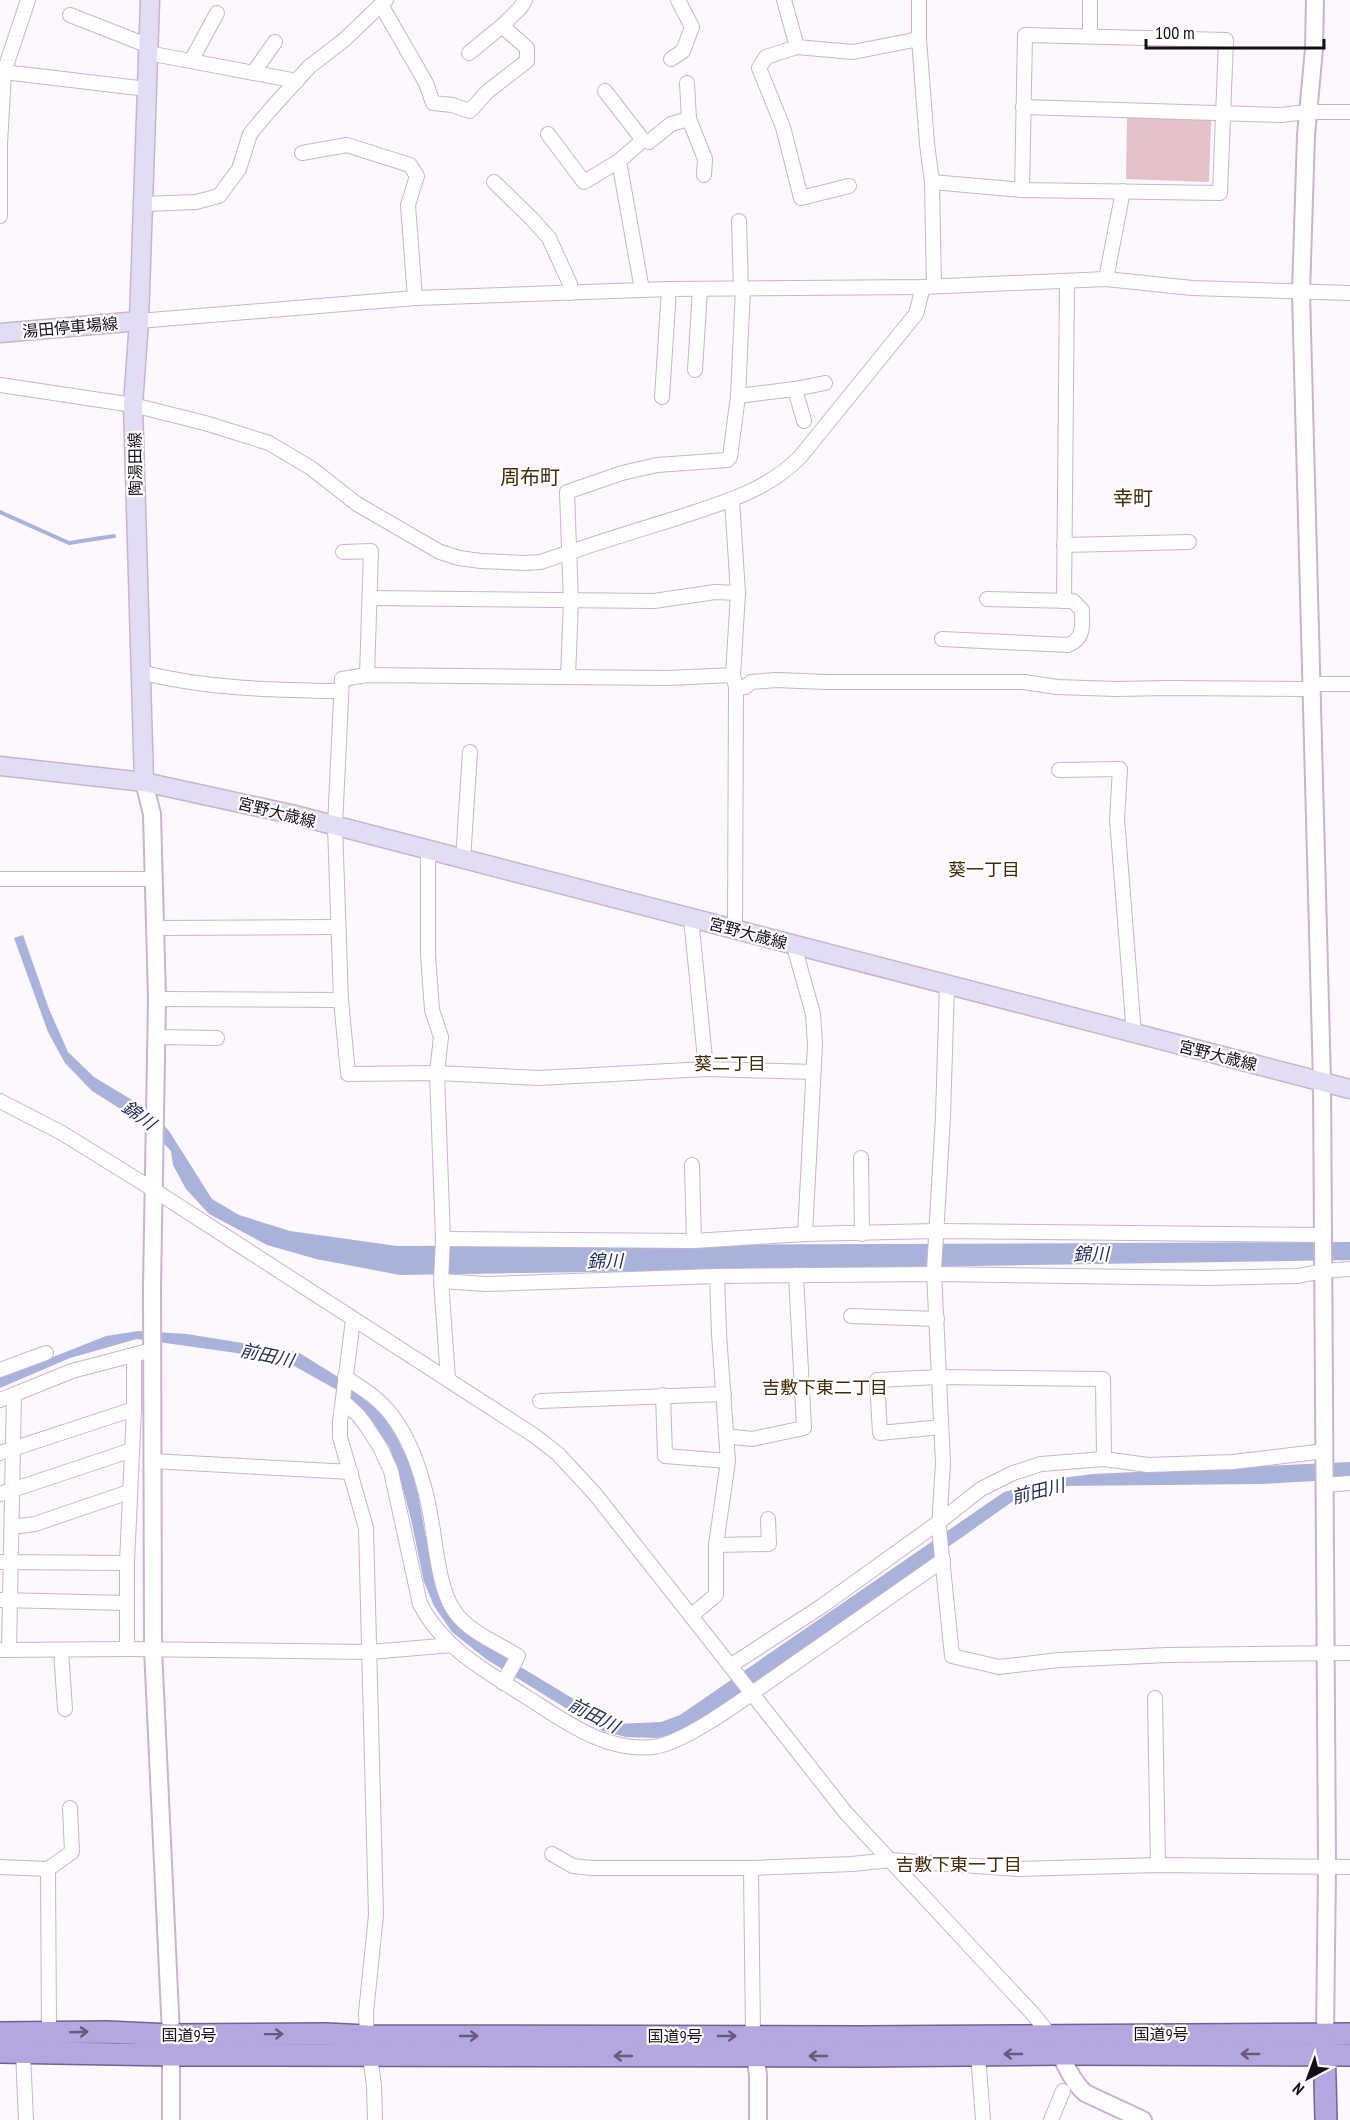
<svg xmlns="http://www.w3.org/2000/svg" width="1350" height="2120" font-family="'PT Sans Narrow','Noto Sans JP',sans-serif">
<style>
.green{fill:#e2c2c7}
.water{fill:#a8b2da}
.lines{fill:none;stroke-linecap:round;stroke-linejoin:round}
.stream{stroke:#a8b2da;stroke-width:4}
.minor-casing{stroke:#cab3cf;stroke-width:16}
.tertiary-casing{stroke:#cab3cf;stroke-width:20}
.secondary-casing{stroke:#cab3cf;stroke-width:21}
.trunk-casing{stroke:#716294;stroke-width:24}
.minor{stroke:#fff;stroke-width:14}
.tertiary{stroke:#fff;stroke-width:16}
.secondary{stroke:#e3ddf3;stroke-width:18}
.trunk{stroke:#b6a6df;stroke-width:21}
.oneway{stroke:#665a7b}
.labels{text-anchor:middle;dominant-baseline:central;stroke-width:4.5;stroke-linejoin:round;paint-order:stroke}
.street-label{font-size:16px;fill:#150d17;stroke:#fff}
.neighbourhood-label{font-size:18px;fill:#412a05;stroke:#fff}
.water-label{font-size:18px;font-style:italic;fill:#242b5c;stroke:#fff}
.quarter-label{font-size:20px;fill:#412a05;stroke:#fff}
</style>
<rect width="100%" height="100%" fill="#fdf8fe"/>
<path class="green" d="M 1127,117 L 1211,118 L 1209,182 L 1126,179 Z"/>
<g class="water">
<path d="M 23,935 L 49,1009 L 68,1052 L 94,1077 L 142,1106 L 159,1120 L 169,1131 L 212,1199 L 239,1215 L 290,1231 L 397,1246 L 1350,1242 L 1350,1260 L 400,1275 L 316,1259 L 267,1245 L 209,1214 L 186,1189 L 173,1165 L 171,1151 L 146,1125 L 92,1091 L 65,1063 L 48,1032 L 14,938 Z"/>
<path d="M 138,1331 L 187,1334 L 298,1352 L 362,1392 L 383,1411 L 410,1464 L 418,1494 L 426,1538 L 449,1612 L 463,1628 L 519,1666 L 615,1724 L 661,1722 L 680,1715 L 1004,1492 L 1045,1480 L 1093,1474 L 1350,1462 L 1350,1479 L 1262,1484 L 1061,1486 L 1035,1491 L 1016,1499 L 708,1717 L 674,1734 L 656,1738 L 626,1737 L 603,1731 L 486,1659 L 452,1632 L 434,1606 L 424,1582 L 411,1519 L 399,1474 L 389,1446 L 361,1407 L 337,1390 L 296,1367 L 279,1359 L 137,1339 L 70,1358 L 0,1388 L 0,1378 L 106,1336 Z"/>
</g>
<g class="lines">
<path class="stream" d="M 0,512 L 69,543 L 114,536"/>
<g class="minor-casing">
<g id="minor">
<path d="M 784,0 L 797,47"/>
<path d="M 919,0 L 919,39 L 927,144 L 932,182 L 934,286"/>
<path d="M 381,5 L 426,83 L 433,103 L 452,105 L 470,111 L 487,92 L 527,61 L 527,48 L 502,26 L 521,7 L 525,0"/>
<path d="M 70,15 L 149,46"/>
<path d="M 1090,36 L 1090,0"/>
<path d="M 148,53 L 297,81"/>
<path d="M 469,53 L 502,26"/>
<path d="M 671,59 L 683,51 L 692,27 L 678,0"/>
<path d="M 191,61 L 217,13"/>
<path d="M 4,72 L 147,89"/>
<path d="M 253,73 L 275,42"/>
<path d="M 687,83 L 689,119"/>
<path d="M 605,91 L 643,140"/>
<path d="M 1023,107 L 1281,115 L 1307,112 L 1350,112"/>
<path d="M 548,134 L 584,182 L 619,161"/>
<path d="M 302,153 L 347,145 L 410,165 L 417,176 L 408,205 L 415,298"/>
<path d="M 494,182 L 532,219 L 549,238 L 570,284 L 570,293"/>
<path d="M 932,182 L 1022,190 L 1220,193 L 1226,40 L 1025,35 L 1022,190"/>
<path d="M 849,186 L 801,198 L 783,127 L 759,68 L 766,57 L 797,47 L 853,52 L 919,39"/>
<path d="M 144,204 L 196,202 L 219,196 L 239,169 L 250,134 L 269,111 L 309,67 L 344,40 L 386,0"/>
<path d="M 0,216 L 0,144 L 4,72 L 28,0"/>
<path d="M 739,221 L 741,289"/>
<path d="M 1106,279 L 1123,191"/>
<path d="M 642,290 L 619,161 L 643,140 L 649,142 L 671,124 L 689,119 L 705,159 L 704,175"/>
<path d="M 139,321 L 415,298 L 669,289 L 923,287 L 1106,279 L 1192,288 L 1350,293"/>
<path d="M 695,370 L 700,289"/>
<path d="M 0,385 L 133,405 L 205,423 L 269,443 L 311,468 L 357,504 L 440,552 L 459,558 L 481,561 L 524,563 L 541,562 C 586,546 632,532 677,518 C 722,503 767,491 800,457 L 916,314 L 923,287"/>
<path d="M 795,389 L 804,421"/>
<path d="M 738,396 L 795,389 L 825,383"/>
<path d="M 662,397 L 669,289"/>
<path d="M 732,500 L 738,593 L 733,675 L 736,687 L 735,930"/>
<path d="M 1064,545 L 1189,542"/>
<path d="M 343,552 L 371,551 L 367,675"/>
<path d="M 370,598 L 654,601 L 715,592 L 738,593"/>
<path d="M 1064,601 L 1067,282"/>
<path d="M 942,639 L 1068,645 C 1085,638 1082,626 1082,610 L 1073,601 L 987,599"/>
<path d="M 140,672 C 206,689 274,690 341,691"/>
<path d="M 568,676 L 571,602 L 567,492 L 622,473 L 657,465 L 727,460 L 730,457 L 738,396 L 743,289"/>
<path d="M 1312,684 L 1350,684"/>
<path d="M 736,687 L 745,687 L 751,682 L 776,680 L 827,682 L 1024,682 L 1057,687 L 1116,689 L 1166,688 L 1312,689"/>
<path d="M 1059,770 L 1120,769 L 1117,819 L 1134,1034"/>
<path d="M 428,850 L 428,955 L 432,1010 L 441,1037 L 437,1073 L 443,1239 L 441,1281 L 448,1379"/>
<path d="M 463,860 L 470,752"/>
<path d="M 0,879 L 153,879"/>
<path d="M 691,918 L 706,1069"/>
<path d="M 154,928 L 337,927"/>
<path d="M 794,946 L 813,1014 L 815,1045 L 805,1234"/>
<path d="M 947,985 L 943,1116 L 934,1271 L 943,1463 L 939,1528 L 952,1656 L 999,1667 L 1059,1660 L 1167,1655 L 1350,1653"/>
<path d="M 157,999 L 341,1000 L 335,826 L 342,679 L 367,675 L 668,678 L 733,675"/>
<path d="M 341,1000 L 348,1074 L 437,1073 L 539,1078 L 706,1069 L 813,1072"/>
<path d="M 157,1037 L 217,1038"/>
<path d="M 0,1101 L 62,1133 L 154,1190 L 535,1436 L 558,1454 L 595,1494 L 846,1813 L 1033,2014 L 1050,2035"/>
<path d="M 861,1158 L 862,1234"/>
<path d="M 692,1165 L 694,1241"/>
<path d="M 443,1239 L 694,1241 L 805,1234 L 936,1231 L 1322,1235"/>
<path d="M 441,1281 L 486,1284 L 717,1276 L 935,1274 L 1208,1278 L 1298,1276 L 1323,1271 L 1350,1269"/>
<path d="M 851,1316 L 937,1319"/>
<path d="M 353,1320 L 340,1422 L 340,1437 L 366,1528 L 376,1915 L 366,2013 L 367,2036 L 374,2085 L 375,2120"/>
<path d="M 0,1370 L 46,1353"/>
<path d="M 345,1377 C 355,1384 366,1390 375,1398 C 413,1429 428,1492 434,1538 C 437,1559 442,1595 455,1612 C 469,1632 497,1643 518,1656 L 503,1683"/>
<path d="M 663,1395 L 665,1456 L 728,1461"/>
<path d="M 0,1400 L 72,1371 L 152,1350"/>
<path d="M 343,1401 L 358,1415 L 365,1424 L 380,1447 L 391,1471 L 420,1604 C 442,1647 485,1671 525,1696 C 563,1720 604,1752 653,1747 C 686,1743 749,1695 778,1675 C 833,1637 888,1598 943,1560"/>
<path d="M 540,1401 L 724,1394"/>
<path d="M 941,1427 L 880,1433 L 877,1380 L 939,1377 L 1103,1379 L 1104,1459"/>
<path d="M 726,1436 L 752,1439 L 804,1428 L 796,1275"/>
<path d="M 0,1453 L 134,1409"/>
<path d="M 152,1461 L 351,1472"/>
<path d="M 1324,1485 L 1350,1483"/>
<path d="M 0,1494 L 132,1450"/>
<path d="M 12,1527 L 35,1524 L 129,1492"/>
<path d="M 716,1545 L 769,1544 L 768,1519"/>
<path d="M 0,1562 L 127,1563"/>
<path d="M 0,1600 L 127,1603"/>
<path d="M 692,1615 L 716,1595 L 716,1545 L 728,1461 L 719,1334 L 717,1276"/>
<path d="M 127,1649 L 127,1563 L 134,1409 L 134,1355"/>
<path d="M 0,1650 L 127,1649 L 370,1652 L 452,1645"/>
<path d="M 9,1650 L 14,1395"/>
<path d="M 61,1650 L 65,1709"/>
<path d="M 730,1666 L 822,1606 L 939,1522 L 981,1489 L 1013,1473 L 1041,1464 L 1104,1459 L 1148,1465 L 1233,1462 L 1325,1451"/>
<path d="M 1155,1698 L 1158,1865"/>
<path d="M 552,1854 L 573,1866 L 592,1868 L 751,1868 L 852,1864 L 891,1860 L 1018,1869 L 1158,1865 L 1350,1867"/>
<path d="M 0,1867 L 48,1869"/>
<path d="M 751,1868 L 753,2036"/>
<path d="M 49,2033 L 48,1869 L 72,1852 L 70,1808"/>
<path d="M 23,2052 L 26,2120"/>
<path d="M 978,2054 L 983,2120"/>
<path d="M 1051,2120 L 1063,2091"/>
</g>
</g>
<g class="tertiary-casing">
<g id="tertiary">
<path d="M 1315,0 L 1314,49 L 1306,135 L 1301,293 L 1322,1081 L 1327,1867 L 1325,2034"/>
<path d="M 144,782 L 152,814 L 157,999 L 152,1287 L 153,1649 L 171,2035 L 171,2120"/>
<path d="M 754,2046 L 758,2075 L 758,2120"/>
<path d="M 1056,2046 C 1065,2063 1071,2080 1085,2093 L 1143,2120"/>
</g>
</g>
<g class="secondary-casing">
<g id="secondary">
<path d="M 0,333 L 139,321"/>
<path d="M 0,766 L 144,782 L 291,814 L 1350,1089"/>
<path d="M 144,782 L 133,405 L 139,321 L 150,0"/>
</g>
</g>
<g class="trunk-casing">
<g id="trunk">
<path d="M 0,2033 L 107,2032 L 171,2035 L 326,2034 L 367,2036 L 863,2037 L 1350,2034"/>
<path d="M 1324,2041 L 1326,2120"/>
<path d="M 0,2052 L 170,2055 L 863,2056 L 1061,2054 L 1350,2055"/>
</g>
</g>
<use href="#minor" class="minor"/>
<use href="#tertiary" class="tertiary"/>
<use href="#secondary" class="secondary"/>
<use href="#trunk" class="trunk"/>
</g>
<defs><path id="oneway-shaft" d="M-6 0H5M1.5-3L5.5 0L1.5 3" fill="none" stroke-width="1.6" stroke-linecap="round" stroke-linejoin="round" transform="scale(1.5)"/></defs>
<g class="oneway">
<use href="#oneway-shaft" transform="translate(79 2032) rotate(-2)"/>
<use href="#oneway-shaft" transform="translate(274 2034) rotate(-1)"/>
<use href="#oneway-shaft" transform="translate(469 2036)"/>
<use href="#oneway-shaft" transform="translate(727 2036)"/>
<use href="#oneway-shaft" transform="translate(1013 2054) rotate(180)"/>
<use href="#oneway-shaft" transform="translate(1250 2054) rotate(180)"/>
<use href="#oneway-shaft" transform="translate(623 2056) rotate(-180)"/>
<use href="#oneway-shaft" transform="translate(818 2056) rotate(-180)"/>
</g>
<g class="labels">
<g class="street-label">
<text transform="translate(70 327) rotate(-5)">湯田停車場線</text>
<text transform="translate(135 464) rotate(-91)">陶湯田線</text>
<text transform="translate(277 812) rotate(14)">宮野大歳線</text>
<text transform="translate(748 933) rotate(15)">宮野大歳線</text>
<text transform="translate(1218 1055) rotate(14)">宮野大歳線</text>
<text x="1161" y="2034">国道9号</text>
<text x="189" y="2035">国道9号</text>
<text x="675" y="2036">国道9号</text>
</g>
<g class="neighbourhood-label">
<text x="984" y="869">葵一丁目</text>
<text x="730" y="1063">葵二丁目</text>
<text x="825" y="1387">吉敷下東二丁目</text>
<text x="959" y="1864">吉敷下東一丁目</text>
</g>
<g class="water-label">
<text transform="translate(139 1115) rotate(36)">錦川</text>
<text transform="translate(1091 1254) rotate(-1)">錦川</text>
<text transform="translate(605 1261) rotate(-1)">錦川</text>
<text transform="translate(267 1355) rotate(12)">前田川</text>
<text transform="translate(1038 1491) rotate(-14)">前田川</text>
<text transform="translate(594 1715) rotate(27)">前田川</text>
</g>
<g class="quarter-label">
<text x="530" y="477">周布町</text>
<text x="1133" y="498">幸町</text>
</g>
</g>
<g transform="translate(1308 2078) rotate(221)" stroke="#ffffff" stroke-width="4.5" paint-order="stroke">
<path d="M0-4.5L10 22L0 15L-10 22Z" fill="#150d17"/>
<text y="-9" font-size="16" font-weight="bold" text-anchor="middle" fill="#150d17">N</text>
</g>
<path d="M1146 39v9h178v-9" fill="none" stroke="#150d17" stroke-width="3"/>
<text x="1155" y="39" font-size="18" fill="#150d17" stroke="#ffffff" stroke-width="4.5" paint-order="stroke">100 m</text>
</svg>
